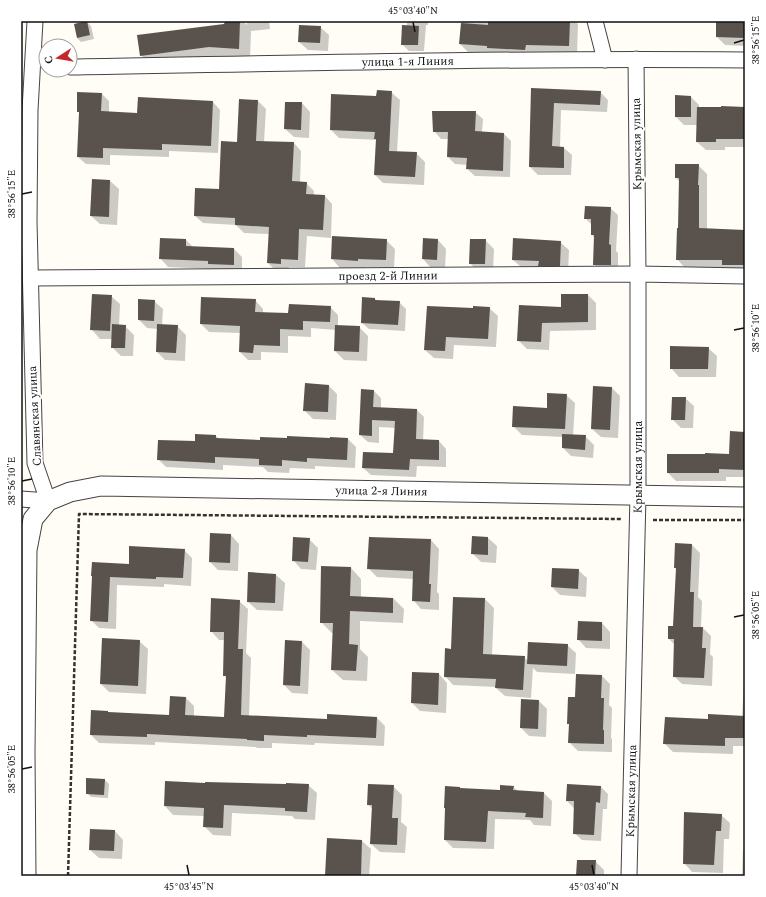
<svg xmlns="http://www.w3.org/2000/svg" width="766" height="897" font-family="Spectral,serif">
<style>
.shadow{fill:#0003}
.building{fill:#5a524d}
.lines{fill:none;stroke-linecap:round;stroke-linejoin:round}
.minor-casing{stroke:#444;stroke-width:17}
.tertiary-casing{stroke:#444;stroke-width:21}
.path{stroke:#333;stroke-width:2.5;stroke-dasharray:4 2;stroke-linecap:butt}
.minor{stroke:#fff;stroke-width:15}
.tertiary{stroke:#fff;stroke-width:19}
.ticks{fill:none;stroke:#111;stroke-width:1.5}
.labels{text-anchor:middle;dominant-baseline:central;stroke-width:4;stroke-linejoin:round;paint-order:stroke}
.street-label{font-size:12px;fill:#111;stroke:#fff}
.neatline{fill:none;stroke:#111;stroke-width:1.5}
.ticks-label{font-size:10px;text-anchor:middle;fill:#111}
</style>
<rect width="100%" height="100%" fill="#fffdf5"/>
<g class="shadow">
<path d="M 226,21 L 243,21 L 247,25 L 247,21 L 269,21 L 270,29 L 251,31 L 250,60 L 153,67 L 141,55 L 225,25 Z"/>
<path d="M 407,21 L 428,21 L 428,25 L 426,25 L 424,51 L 409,51 L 402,44 L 407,26 Z"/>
<path d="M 462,21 L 494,21 L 548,24 L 548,21 L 575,21 L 578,24 L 577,55 L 494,54 L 469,53 L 460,44 Z"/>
<path d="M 717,21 L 745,21 L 745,46 L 725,45 L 717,37 Z"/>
<path d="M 87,22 L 91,26 L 94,39 L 81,42 L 77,38 Z"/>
<path d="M 320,27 L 329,35 L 328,51 L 308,50 L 299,42 Z"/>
<path d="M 532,89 L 600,92 L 608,100 L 607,112 L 561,110 L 560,148 L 564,148 L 572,155 L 571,175 L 538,175 L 530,167 Z"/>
<path d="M 391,92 L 400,100 L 397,152 L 416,153 L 425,162 L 424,185 L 383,183 L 375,175 L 377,140 L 339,138 L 331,130 L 377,97 Z"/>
<path d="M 102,94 L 109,101 L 109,113 L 138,114 L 139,98 L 213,102 L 220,110 L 218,153 L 169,151 L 169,157 L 110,155 L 110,165 L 86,164 L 78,157 L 80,114 L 78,111 Z"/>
<path d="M 691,97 L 699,105 L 699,108 L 745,108 L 745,147 L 725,147 L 725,150 L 706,150 L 697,142 L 698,125 L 684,125 L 676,117 Z"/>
<path d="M 258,101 L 266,109 L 264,142 L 294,143 L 301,151 L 300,183 L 306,183 L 314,191 L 314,195 L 325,196 L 332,204 L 331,238 L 307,236 L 305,267 L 289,267 L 288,271 L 276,271 L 268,263 L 270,234 L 244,233 L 236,225 L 203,223 L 195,216 L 220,190 L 238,143 Z"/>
<path d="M 302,103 L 310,112 L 309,138 L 294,137 L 285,129 Z"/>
<path d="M 475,112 L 483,119 L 482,132 L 504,134 L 511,141 L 510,177 L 475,176 L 467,169 L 468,165 L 455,164 L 448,157 L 449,139 L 441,139 L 434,131 Z"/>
<path d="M 698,165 L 707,174 L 707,230 L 745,231 L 745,273 L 685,268 L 677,259 L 679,229 L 680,182 L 676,178 Z"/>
<path d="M 93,180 L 110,181 L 119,189 L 117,225 L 100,224 L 91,216 Z"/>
<path d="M 610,208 L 618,215 L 616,251 L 618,253 L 618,272 L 601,272 L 594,264 L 595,238 L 592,235 L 592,225 L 585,218 Z"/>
<path d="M 333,238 L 386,240 L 395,249 L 394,268 L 366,267 L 366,269 L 340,268 L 332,259 Z"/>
<path d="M 186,240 L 193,247 L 234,249 L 242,257 L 242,273 L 217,272 L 214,269 L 168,267 L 160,258 Z"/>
<path d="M 438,240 L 446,249 L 445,268 L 431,268 L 423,259 Z"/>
<path d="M 485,240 L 494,249 L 493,272 L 478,272 L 470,263 Z"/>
<path d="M 560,242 L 569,250 L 568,274 L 522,268 L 513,260 Z"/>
<path d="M 588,295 L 596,303 L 596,330 L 550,331 L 549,350 L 527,349 L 518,340 L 520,306 L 562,308 Z"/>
<path d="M 111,296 L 120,304 L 119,326 L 125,326 L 134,335 L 133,356 L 121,356 L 112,347 L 113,339 L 100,339 L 92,330 Z"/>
<path d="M 363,298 L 375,299 L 378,301 L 399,302 L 406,309 L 405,331 L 369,329 L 362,323 Z"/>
<path d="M 255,300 L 263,309 L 263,313 L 289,314 L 330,307 L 338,315 L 338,326 L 359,327 L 368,336 L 367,361 L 344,360 L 335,351 L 336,330 L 311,328 L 311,337 L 288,336 L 288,353 L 261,352 L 261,360 L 248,360 L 240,352 L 241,333 L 209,332 L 201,324 Z"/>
<path d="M 154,301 L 163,309 L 162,326 L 177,326 L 186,335 L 185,361 L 165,360 L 157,352 L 158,329 L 147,328 L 139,320 Z"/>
<path d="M 489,308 L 498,316 L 496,347 L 454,345 L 453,359 L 434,358 L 425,350 L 474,309 Z"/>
<path d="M 708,348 L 717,356 L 716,377 L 679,377 L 671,368 Z"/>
<path d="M 306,384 L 329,386 L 337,394 L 336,420 L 313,419 L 304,410 Z"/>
<path d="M 612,388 L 620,396 L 618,438 L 601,437 L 592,429 Z"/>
<path d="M 374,391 L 381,398 L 381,408 L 417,410 L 424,417 L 423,441 L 439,441 L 446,449 L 446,467 L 417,466 L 416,477 L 371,475 L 363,468 L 394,454 L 396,428 L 379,427 L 379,443 L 368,442 L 360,435 Z"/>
<path d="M 566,395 L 575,403 L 573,436 L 585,436 L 594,445 L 593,458 L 571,456 L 563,448 L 563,437 L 522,435 L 513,426 L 548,409 Z"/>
<path d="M 685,398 L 694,406 L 693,428 L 681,428 L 672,419 Z"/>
<path d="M 745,433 L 745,477 L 726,477 L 726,481 L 676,481 L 668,473 L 730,455 Z"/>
<path d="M 216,436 L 219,439 L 261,441 L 288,439 L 348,439 L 356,447 L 355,468 L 315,466 L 315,469 L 290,468 L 289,473 L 268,472 L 263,467 L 223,465 L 223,470 L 166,467 L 158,459 L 196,442 Z"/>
<path d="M 231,535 L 239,544 L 238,571 L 218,570 L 210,562 Z"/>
<path d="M 473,537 L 488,538 L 497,546 L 496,563 L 481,562 L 472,553 Z"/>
<path d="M 309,539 L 318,548 L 316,570 L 301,569 L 293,560 Z"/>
<path d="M 431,540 L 439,549 L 437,592 L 439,594 L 439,610 L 421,609 L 413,600 L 413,579 L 377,577 L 368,568 Z"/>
<path d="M 692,545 L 700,553 L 698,597 L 702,601 L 701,628 L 703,628 L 711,636 L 710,654 L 713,657 L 712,686 L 682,684 L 674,676 L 675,645 L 669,639 L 674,627 L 677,570 L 675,568 Z"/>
<path d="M 184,550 L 192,558 L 191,586 L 164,584 L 164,587 L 117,585 L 116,629 L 99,628 L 91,620 L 93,577 L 130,565 Z"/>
<path d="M 351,568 L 361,579 L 361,597 L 393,598 L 404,609 L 403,623 L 360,621 L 360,649 L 368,657 L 367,681 L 343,680 L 332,670 L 333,633 L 332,633 L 321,622 Z"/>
<path d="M 578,570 L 587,578 L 586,597 L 560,595 L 552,587 Z"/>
<path d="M 249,573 L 276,575 L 285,583 L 283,611 L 257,610 L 248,602 Z"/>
<path d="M 454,598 L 485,599 L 494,608 L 492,655 L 524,657 L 528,661 L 567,645 L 576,653 L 575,674 L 537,672 L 533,668 L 531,698 L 505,696 L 496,688 L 496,687 L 453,685 L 445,676 L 452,650 Z"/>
<path d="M 239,601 L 248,609 L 246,653 L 251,658 L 249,716 L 328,720 L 377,718 L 385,726 L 384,746 L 315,743 L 314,745 L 272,743 L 272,748 L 257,748 L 256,747 L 155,742 L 155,745 L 99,743 L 91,735 L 170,716 L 186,698 L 194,706 L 194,717 L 225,718 L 227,679 L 224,675 L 225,640 L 219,640 L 211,631 Z"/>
<path d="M 602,623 L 610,632 L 610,649 L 586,648 L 578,639 Z"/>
<path d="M 139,641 L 148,649 L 146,694 L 109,692 L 101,684 Z"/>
<path d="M 302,642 L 310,650 L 308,694 L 292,693 L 284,685 Z"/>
<path d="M 439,674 L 447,683 L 446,713 L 420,711 L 412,703 Z"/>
<path d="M 602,676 L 610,684 L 609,705 L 612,708 L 611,738 L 612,739 L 612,752 L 578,751 L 569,742 L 570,725 L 568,723 L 576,698 Z"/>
<path d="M 744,683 L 745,683 L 745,746 L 733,746 L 733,754 L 673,752 L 664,743 L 709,720 L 742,716 Z"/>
<path d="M 539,701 L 547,709 L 546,737 L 529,736 L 521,728 Z"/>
<path d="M 105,780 L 109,784 L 108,798 L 91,797 L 87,793 Z"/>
<path d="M 206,784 L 308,785 L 317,793 L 315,820 L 295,819 L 292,816 L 232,813 L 231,836 L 213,835 L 204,826 L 205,816 L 173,815 L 165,806 Z"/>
<path d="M 393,786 L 402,795 L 401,822 L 407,827 L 405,853 L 380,852 L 371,844 L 373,809 L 368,805 Z"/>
<path d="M 513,787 L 518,791 L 544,793 L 552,801 L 551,826 L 534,825 L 530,820 L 495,819 L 494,849 L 453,848 L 445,840 L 501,791 Z"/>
<path d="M 601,787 L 608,794 L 607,809 L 603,809 L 601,841 L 582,840 L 574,833 L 574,808 L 567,801 Z"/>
<path d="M 721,815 L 730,823 L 729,839 L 724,839 L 723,873 L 692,872 L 684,863 Z"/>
<path d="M 115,831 L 123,840 L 122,859 L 99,858 L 90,850 Z"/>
<path d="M 328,839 L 362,841 L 371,849 L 369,876 L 327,876 Z"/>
<path d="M 743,850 L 745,850 L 745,876 L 742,876 Z"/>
<path d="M 595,861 L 604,870 L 604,876 L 577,876 Z"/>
</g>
<g class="building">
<path d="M 87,21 L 90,35 L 77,38 L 74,24 Z"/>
<path d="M 225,21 L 240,21 L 239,49 L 209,47 L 140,56 L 137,35 L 224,24 Z"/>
<path d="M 488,21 L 547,22 L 547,21 L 570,21 L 569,46 L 526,45 L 525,50 L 487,48 L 487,46 L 459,44 L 461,23 L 488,25 Z"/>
<path d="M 716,21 L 745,21 L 745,38 L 716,37 Z"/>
<path d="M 299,25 L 321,26 L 320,43 L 298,42 Z"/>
<path d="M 402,25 L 419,26 L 418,45 L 401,45 Z"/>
<path d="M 531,88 L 601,91 L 600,105 L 554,103 L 552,146 L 564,147 L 564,168 L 529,167 Z"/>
<path d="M 377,90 L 392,91 L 389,151 L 417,152 L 415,177 L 374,175 L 376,139 L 374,139 L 375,132 L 330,130 L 331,94 L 376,96 Z"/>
<path d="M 77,92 L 102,93 L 101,111 L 137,113 L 138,97 L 213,101 L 211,146 L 162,144 L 162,150 L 103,148 L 103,158 L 77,157 L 79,112 L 77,112 Z"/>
<path d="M 675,95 L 691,96 L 691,117 L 675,117 Z"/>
<path d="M 239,99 L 258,100 L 256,141 L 294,142 L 292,181 L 307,182 L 306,194 L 325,195 L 323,230 L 299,229 L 298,260 L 281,259 L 281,264 L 267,263 L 269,227 L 235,225 L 235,218 L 194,216 L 195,188 L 219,189 L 221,141 L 237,142 Z"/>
<path d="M 285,102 L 302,102 L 301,130 L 284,129 Z"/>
<path d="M 721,106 L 745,107 L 745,139 L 716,139 L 716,142 L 696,142 L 697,107 L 721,107 Z"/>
<path d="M 432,111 L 476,111 L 475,131 L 504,133 L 503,171 L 466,169 L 467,158 L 447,157 L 448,132 L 433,132 Z"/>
<path d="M 675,164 L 699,164 L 698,185 L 699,185 L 699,228 L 745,230 L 744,265 L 722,265 L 722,260 L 676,260 L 677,228 L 678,228 L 679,178 L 675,178 Z"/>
<path d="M 92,179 L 110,180 L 109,217 L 90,216 Z"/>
<path d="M 585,206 L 611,207 L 609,244 L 611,245 L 611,265 L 593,265 L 594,235 L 591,235 L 591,219 L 584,219 Z"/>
<path d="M 332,236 L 387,239 L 386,260 L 358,259 L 358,261 L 331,259 Z"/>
<path d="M 160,238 L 186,239 L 186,246 L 234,248 L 234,265 L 208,264 L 208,261 L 159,259 Z"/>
<path d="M 423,238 L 438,239 L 437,260 L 422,259 Z"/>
<path d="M 513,238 L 561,241 L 560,266 L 538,266 L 539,261 L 512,260 Z"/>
<path d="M 470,239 L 486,239 L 485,264 L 469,264 Z"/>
<path d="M 92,294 L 112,295 L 110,331 L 90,330 Z"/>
<path d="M 561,294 L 588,294 L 588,322 L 542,323 L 541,342 L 517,341 L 519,305 L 561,307 Z"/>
<path d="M 201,297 L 256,299 L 255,312 L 288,313 L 289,304 L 331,306 L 330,322 L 303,321 L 303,330 L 280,329 L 280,346 L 254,345 L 253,353 L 239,352 L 240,326 L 200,324 Z"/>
<path d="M 362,297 L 375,298 L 375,300 L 400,301 L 398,325 L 361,323 Z"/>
<path d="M 138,299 L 155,300 L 154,321 L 138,320 Z"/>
<path d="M 427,306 L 473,308 L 473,306 L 490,307 L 488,339 L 446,337 L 445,351 L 424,350 Z"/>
<path d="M 112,324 L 126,325 L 125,348 L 111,348 Z"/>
<path d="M 157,324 L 178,325 L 176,353 L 156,352 Z"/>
<path d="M 335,325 L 360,326 L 359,352 L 334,351 Z"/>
<path d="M 670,346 L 709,347 L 708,369 L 670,369 Z"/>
<path d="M 305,383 L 329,385 L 328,412 L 303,411 Z"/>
<path d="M 593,386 L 612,387 L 610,430 L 591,429 Z"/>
<path d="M 361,389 L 374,390 L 373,407 L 417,409 L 416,439 L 439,440 L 439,460 L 410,459 L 409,470 L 362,468 L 363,452 L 393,453 L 395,421 L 372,420 L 372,436 L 359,435 Z"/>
<path d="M 547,393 L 567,394 L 565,429 L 512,427 L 513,406 L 547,408 Z"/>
<path d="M 672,397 L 686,397 L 685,420 L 671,420 Z"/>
<path d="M 730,431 L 745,432 L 745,470 L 719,469 L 719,473 L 667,473 L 667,454 L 705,454 L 705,453 L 729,454 Z"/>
<path d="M 195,434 L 216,435 L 216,438 L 260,440 L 260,437 L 287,438 L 287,436 L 330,438 L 330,437 L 348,438 L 347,460 L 307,458 L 307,462 L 282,460 L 282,466 L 259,465 L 259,459 L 215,457 L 215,463 L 157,460 L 158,440 L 195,441 Z"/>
<path d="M 562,434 L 586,435 L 585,450 L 562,448 Z"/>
<path d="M 210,533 L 231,534 L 230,563 L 209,562 Z"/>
<path d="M 472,536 L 488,537 L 488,555 L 471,554 Z"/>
<path d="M 293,537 L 310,538 L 308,562 L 292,561 Z"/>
<path d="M 369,537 L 431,539 L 429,584 L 431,584 L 430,602 L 412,601 L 413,571 L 367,569 Z"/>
<path d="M 675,543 L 692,544 L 690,592 L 694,592 L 693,627 L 703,627 L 702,648 L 706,648 L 704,678 L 673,677 L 674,639 L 668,639 L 668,626 L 673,626 L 676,568 L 674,568 Z"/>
<path d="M 129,546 L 185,549 L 183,578 L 156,577 L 156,579 L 110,577 L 108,622 L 90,621 L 92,576 L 91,576 L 92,562 L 129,564 Z"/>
<path d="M 321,566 L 351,567 L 350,596 L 393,598 L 393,613 L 350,611 L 349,644 L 358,645 L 356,671 L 331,670 L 333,623 L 320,623 Z"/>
<path d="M 552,568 L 579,569 L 578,589 L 551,587 Z"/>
<path d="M 248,572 L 276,574 L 275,603 L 247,602 Z"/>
<path d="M 453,597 L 485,598 L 483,654 L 525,656 L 523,690 L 495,688 L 496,679 L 444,677 L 445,648 L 451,649 Z"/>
<path d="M 211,598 L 240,600 L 238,649 L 243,649 L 241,715 L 327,719 L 327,714 L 377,717 L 376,738 L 307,735 L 307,737 L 264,735 L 264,741 L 247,740 L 247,739 L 147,734 L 147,737 L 90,735 L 91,710 L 108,711 L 108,712 L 169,715 L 170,696 L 186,697 L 185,715 L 224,717 L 226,676 L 223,676 L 224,632 L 210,632 Z"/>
<path d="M 578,621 L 602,622 L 602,641 L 577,640 Z"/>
<path d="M 102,638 L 140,640 L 138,686 L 100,684 Z"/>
<path d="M 285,640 L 302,641 L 300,686 L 283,685 Z"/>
<path d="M 528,642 L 568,644 L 567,666 L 527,664 Z"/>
<path d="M 412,672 L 439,673 L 438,705 L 411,703 Z"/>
<path d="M 576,674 L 602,675 L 601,698 L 604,698 L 603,730 L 604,730 L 604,744 L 568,743 L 569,724 L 567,724 L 568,697 L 575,697 Z"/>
<path d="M 521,699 L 539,700 L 538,729 L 520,728 Z"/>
<path d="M 708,714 L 745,716 L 745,738 L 725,738 L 725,746 L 663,744 L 665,717 L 708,719 Z"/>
<path d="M 86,778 L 105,779 L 104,795 L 86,794 Z"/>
<path d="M 165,781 L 205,783 L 205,782 L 286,784 L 286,783 L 309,784 L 307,812 L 285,811 L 285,808 L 224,805 L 223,828 L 203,827 L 204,808 L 164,806 Z"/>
<path d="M 368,784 L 394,785 L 392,818 L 398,818 L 397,845 L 370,844 L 372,805 L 367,805 Z"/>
<path d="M 567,784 L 601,786 L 600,803 L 596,802 L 594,835 L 573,834 L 574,801 L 566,801 Z"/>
<path d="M 500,785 L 514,786 L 513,790 L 544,792 L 543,818 L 525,817 L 526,813 L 488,811 L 486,842 L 444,840 L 445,808 L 444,808 L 445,786 L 460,787 L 460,788 L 500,790 Z"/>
<path d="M 684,812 L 722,814 L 721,831 L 716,831 L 714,865 L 683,864 Z"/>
<path d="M 90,829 L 115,830 L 114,851 L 89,850 Z"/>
<path d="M 327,838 L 362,840 L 361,876 L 325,876 Z"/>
<path d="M 577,860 L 596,860 L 595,876 L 576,876 Z"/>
</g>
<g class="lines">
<g class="minor-casing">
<g id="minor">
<path d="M 595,21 L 605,60"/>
<path id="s1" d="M 70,67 C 295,63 520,58 745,60"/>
<path id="s2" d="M 31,278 L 638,274 L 745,276"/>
<path d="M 21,499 L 48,501 L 35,463 L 29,221 L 30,110 L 35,21"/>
<path id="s3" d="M 629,876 L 638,495 L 638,274 L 636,59"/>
</g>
</g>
<g class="tertiary-casing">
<g id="tertiary">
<path id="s4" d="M 26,876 L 25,752 L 27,550 L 33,519 L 48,501 L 70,492 L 101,486 L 745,497"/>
</g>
</g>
<g class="path">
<path d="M 653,520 L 745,520"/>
<path d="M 68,876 L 79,514 L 622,519"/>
</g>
<use href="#minor" class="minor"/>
<use href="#tertiary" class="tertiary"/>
</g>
<path class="ticks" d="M 413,22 L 415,32M 734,43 L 744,40M 22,194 L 32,192M 734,330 L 744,328M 22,481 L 32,479M 734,617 L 744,615M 22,769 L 32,767M 187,865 L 189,875M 592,865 L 594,875"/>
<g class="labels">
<g class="street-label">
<text stroke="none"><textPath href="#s1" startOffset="338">улица 1-я Линия</textPath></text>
<text transform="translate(637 144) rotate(-91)">Крымская улица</text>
<text stroke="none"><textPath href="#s2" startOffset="357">проезд 2-й Линии</textPath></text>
<text transform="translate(35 416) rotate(-93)">Славянская улица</text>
<text stroke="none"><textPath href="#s3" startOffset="409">Крымская улица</textPath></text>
<text stroke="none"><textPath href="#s4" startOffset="717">улица 2-я Линия</textPath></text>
<text stroke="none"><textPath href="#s3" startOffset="85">Крымская улица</textPath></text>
</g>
</g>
<rect width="766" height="897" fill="none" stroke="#ffffff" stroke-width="44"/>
<g transform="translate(58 58) rotate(258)"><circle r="19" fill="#ffffff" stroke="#a0a0a0"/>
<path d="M0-3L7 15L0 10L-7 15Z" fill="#c4262e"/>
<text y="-6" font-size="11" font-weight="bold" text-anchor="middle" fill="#111111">С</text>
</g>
<rect x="22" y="22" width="722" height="853" class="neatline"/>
<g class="ticks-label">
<text x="413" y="14">45°03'40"N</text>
<text transform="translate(755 40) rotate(-90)" y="4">38°56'15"E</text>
<text transform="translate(11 194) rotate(-90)" y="4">38°56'15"E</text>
<text transform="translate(755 328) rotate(-90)" y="4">38°56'10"E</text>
<text transform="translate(11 481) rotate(-90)" y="4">38°56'10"E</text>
<text transform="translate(755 615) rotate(-90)" y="4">38°56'05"E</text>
<text transform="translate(11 769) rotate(-90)" y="4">38°56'05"E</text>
<text x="189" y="890">45°03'45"N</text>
<text x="594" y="890">45°03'40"N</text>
</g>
</svg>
